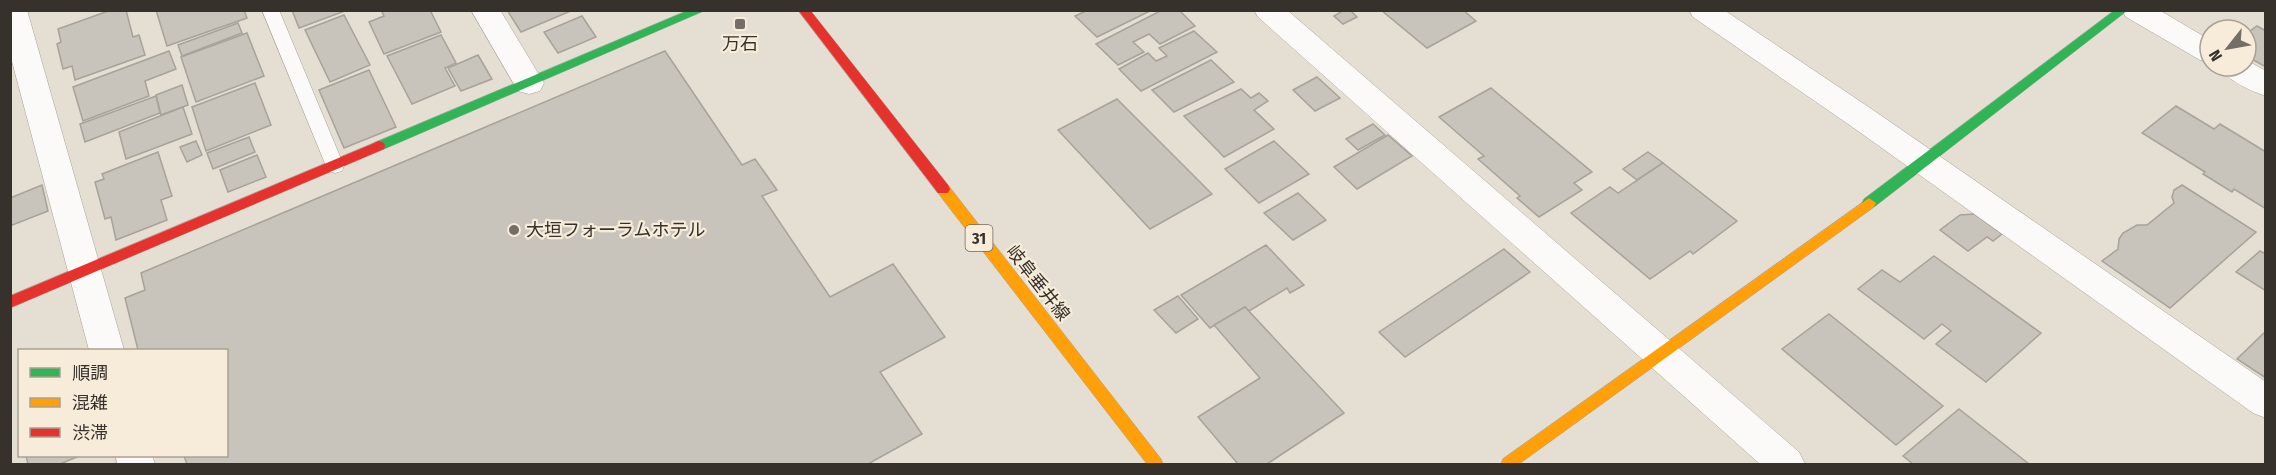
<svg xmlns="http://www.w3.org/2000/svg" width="2276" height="475" font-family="'Fira Sans Condensed','Noto Sans JP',sans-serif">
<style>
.building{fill:#c8c3bb;stroke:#a7a29a;stroke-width:1.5}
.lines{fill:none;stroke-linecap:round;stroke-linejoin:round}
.lane-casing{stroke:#a7a29a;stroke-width:1}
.street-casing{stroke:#a7a29a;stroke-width:1}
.fast-casing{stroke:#a7a29a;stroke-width:1}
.slow-casing{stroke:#a7a29a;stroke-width:1}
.jam-casing{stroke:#a7a29a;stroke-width:1}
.lane{fill:#fbfaf8;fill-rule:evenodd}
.street{fill:#fbfaf8;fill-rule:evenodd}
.fast{fill:#30b455;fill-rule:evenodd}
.slow{fill:#ff9f0a;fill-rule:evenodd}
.jam{fill:#e5322d;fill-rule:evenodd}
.poi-dot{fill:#736e66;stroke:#f7ecda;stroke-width:2}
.labels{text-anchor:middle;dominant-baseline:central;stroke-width:4.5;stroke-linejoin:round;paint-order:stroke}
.shield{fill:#f7ecda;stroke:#706960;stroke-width:1.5}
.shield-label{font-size:16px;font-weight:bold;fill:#36312b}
.poi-label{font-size:18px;fill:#36312b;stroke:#f7ecda}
.street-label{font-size:18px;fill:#36312b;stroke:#f7ecda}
</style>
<rect width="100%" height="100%" fill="#e4ded3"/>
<g class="building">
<path d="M 111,10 L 126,10 L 133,37 L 139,35 L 145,55 L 75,80 L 72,66 L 63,69 L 57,44 L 61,42 L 58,29 Z"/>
<path d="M 156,10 L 244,10 L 247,18 L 167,46 Z"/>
<path d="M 292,10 L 344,10 L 345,11 L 299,28 Z"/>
<path d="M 387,10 L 430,10 L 441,32 L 384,54 L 369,22 L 384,16 L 382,12 Z"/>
<path d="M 507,10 L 573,10 L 521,32 Z"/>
<path d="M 1088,10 L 1152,10 L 1097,37 L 1075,16 Z"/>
<path d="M 1162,10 L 1179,10 L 1195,26 L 1160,44 L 1149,34 L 1133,42 L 1144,52 L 1118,65 L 1096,44 Z"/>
<path d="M 1344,10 L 1350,10 L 1357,17 L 1343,24 L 1334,16 Z"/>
<path d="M 1381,10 L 1463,10 L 1476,21 L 1427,48 Z"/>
<path d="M 344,15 L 370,65 L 330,82 L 305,30 Z"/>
<path d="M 582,16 L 596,37 L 558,53 L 544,32 Z"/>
<path d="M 238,23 L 242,33 L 182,56 L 178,45 Z"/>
<path d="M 2257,26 L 2266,31 L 2266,67 L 2246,56 L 2246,34 Z"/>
<path d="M 1194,31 L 1217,52 L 1141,91 L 1119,69 L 1148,53 L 1156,61 L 1167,56 L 1159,48 Z"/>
<path d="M 247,33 L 264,76 L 196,102 L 181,57 Z"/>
<path d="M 441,35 L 456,63 L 445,68 L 455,86 L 412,104 L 387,56 Z"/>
<path d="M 169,51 L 176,69 L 145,81 L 149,96 L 83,121 L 73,87 Z"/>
<path d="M 665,51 L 742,165 L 755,159 L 777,190 L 762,196 L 830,297 L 893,264 L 945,337 L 880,372 L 922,434 L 868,464 L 187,464 L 184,456 L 226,456 L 226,350 L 138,350 L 125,298 L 145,290 L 141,273 Z"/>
<path d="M 478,55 L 492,79 L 461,91 L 448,68 Z"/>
<path d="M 1211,60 L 1234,82 L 1174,112 L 1152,90 Z"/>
<path d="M 369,70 L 396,127 L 344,148 L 319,90 Z"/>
<path d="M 1317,77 L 1340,98 L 1315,111 L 1293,90 Z"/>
<path d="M 255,83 L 271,125 L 206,151 L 192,107 Z"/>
<path d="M 182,85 L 188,105 L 161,115 L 156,95 Z"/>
<path d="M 1491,88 L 1592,172 L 1574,183 L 1582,190 L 1539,217 L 1517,198 L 1520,196 L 1478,159 L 1484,156 L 1439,117 Z"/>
<path d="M 1241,89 L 1251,98 L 1259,93 L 1268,101 L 1254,110 L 1274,129 L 1224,157 L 1184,116 Z"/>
<path d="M 156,96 L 160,113 L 85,142 L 80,124 Z"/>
<path d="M 1117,99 L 1212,194 L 1150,229 L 1058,130 Z"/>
<path d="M 2176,106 L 2214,129 L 2220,124 L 2266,152 L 2266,209 L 2234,189 L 2232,192 L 2203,174 L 2205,172 L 2142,133 Z"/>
<path d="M 183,107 L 192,134 L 126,159 L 119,132 Z"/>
<path d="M 1373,124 L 1385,135 L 1358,150 L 1346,139 Z"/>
<path d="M 1388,135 L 1412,156 L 1357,189 L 1334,167 Z"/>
<path d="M 249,137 L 255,152 L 213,169 L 207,153 Z"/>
<path d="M 196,141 L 202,155 L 187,162 L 180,147 Z"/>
<path d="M 1274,141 L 1309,174 L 1259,203 L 1225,169 Z"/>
<path d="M 158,152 L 172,196 L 161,200 L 167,220 L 116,240 L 111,217 L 105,219 L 95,182 L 104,179 L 102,174 Z"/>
<path d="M 1648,152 L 1663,163 L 1637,180 L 1623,169 Z"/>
<path d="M 257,155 L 266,177 L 228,192 L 220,170 Z"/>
<path d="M 1663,163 L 1737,221 L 1693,254 L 1690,251 L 1650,279 L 1571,213 L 1610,187 L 1618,193 Z"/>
<path d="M 42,185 L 48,211 L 10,226 L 10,198 Z"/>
<path d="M 2182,185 L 2256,232 L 2170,308 L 2102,261 L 2118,249 L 2119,239 L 2123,233 L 2137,225 L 2147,225 L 2174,203 L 2172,197 L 2174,190 Z"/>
<path d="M 1298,193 L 1326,220 L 1293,240 L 1264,213 Z"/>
<path d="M 1974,214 L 2002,234 L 1993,241 L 1987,237 L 1968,251 L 1940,230 L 1960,215 Z"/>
<path d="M 1266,245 L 1304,285 L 1290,293 L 1287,288 L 1249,311 L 1245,307 L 1210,328 L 1181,295 Z"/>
<path d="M 1504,249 L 1530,272 L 1405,357 L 1379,332 Z"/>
<path d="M 2260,251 L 2266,254 L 2266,291 L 2236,272 Z"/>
<path d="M 1934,256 L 2041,333 L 1986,382 L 1936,344 L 1951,331 L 1942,324 L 1924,339 L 1858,289 L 1882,270 L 1900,282 Z"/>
<path d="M 1178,296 L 1198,319 L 1176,333 L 1154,310 Z"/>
<path d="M 1245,307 L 1344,413 L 1267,464 L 1238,464 L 1198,417 L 1260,378 L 1214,325 Z"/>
<path d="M 1829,314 L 1943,406 L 1896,445 L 1782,349 Z"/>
<path d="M 2266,331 L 2266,378 L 2237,359 Z"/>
<path d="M 1959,409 L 2029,464 L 1913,464 L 1903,456 Z"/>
<path d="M 26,456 L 76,456 L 77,457 L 60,464 L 28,464 Z"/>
</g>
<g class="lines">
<g class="lane-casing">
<path id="lane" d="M 262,10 L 279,10 L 344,166 L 342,171 L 335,173 L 328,171 L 326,166 Z"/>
</g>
<g class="street-casing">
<g id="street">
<path d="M 10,10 L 27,10 L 124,350 L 89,350 L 10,54 Z"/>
<path d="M 471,10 L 500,10 L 544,83 L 540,91 L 529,94 L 518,91 Z"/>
<path d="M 1254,10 L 1287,10 L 1799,452 L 1805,464 L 1760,464 L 1258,17 Z"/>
<path d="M 1689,10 L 1724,10 L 1873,110 L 2266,382 L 2266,418 L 2253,413 L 1851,126 L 1693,17 Z"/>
<path d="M 2122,10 L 2159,10 L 2210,40 L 2210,63 L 2200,60 L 2126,17 Z"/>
<path d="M 2246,60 L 2266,71 L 2266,96 C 2250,91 2227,80 2218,66 L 2246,66 Z"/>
<path d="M 116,456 L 152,456 L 155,464 L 117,464 Z"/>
</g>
</g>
<g class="fast-casing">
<g id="fast">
<path d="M 689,10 L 706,10 L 384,149 L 374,149 L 373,146 L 374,143 Z"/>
<path d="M 2115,10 L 2128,10 L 1874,207 L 1864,207 L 1862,203 L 1864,199 Z"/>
</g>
</g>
<g class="slow-casing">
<g id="slow">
<path d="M 943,184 L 948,185 L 1161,459 L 1163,464 L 1147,464 L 938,193 L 936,189 Z"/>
<path d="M 1869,198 L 1876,203 L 1874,207 L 1519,464 L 1501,464 L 1503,459 Z"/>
</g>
</g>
<g class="jam-casing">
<g id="jam">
<path d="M 798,10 L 810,10 L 948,185 L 950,189 L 948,193 L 938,193 Z"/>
<path d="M 379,141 L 384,143 L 385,146 L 384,149 L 10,308 L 10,296 Z"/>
</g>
</g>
<use href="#lane" class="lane"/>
<use href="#street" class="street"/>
<use href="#fast" class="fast"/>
<use href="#slow" class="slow"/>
<use href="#jam" class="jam"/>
</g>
<g class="poi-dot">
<rect x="734" y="18" width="12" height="12" rx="3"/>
<circle cx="514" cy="230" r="6"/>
</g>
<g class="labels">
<rect class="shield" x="965.5" y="225" width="27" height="26" rx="4.5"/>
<g class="shield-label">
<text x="979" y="238">31</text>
</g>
<g class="poi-label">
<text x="740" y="44">万石</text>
<text x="526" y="230" text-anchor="start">大垣フォーラムホテル</text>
</g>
<g class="street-label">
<text transform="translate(1038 283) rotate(52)">岐阜垂井線</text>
</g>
</g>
<rect width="2276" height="475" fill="none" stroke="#36312b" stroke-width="24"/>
<rect x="18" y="349" width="210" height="108" fill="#f7ecda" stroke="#aaa194" stroke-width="1.5"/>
<rect x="30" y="368" width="30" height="9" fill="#30b455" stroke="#aaa194" stroke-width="1.5"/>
<text x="72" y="379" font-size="18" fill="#36312b">順調</text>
<rect x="30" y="398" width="30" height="9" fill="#ff9f0a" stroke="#aaa194" stroke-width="1.5"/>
<text x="72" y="409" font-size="18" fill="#36312b">混雑</text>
<rect x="30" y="428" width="30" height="9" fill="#e5322d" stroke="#aaa194" stroke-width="1.5"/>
<text x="72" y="439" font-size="18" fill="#36312b">渋滞</text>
<g transform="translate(2228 48) rotate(239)"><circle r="28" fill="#f7ecda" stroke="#aaa194" stroke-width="1.5"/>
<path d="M0-4.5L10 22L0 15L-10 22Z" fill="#736e66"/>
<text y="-9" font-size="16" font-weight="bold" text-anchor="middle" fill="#36312b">N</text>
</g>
</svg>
